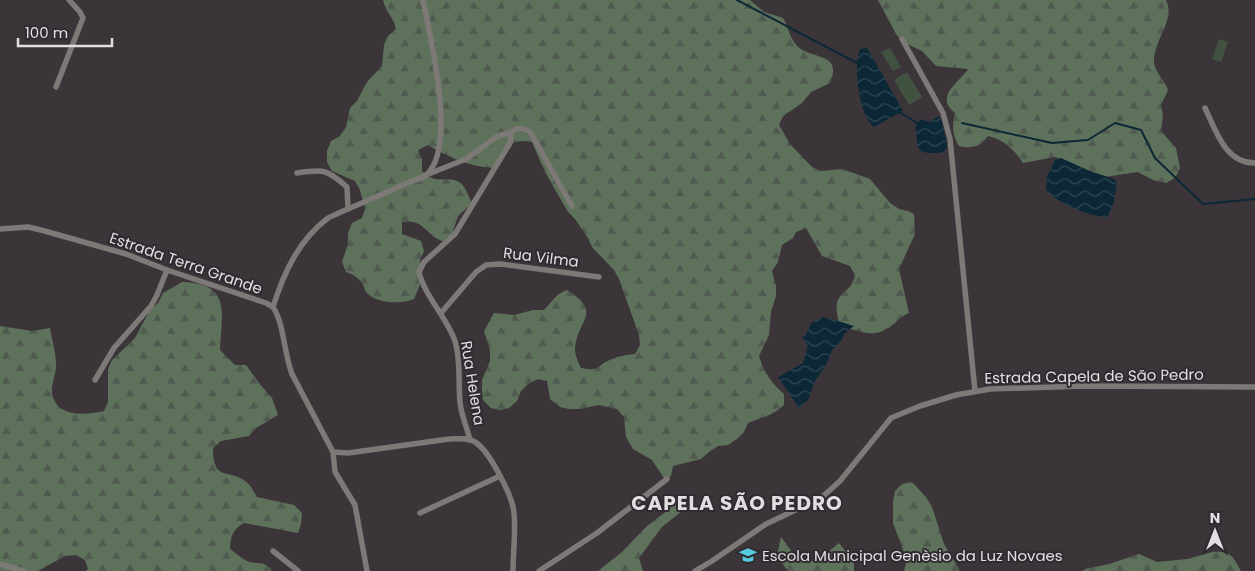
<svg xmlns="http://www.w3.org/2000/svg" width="1255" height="571" font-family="Poppins,sans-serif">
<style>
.forest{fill:url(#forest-firs)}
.pitch{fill:#425240}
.water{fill:url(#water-waves)}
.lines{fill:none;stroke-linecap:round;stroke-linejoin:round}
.stream{stroke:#0c2837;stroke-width:2}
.minor{stroke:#7c7976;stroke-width:5.5}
.labels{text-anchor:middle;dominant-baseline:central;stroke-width:4;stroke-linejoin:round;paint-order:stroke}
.street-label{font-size:15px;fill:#e1dee1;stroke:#302b30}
.poi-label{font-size:15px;fill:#e1dee1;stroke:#302b30;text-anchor:start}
.district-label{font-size:20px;font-weight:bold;letter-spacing:1px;fill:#e1dee1;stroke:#302b30}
</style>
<defs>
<pattern id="forest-firs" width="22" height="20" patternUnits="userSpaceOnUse" patternTransform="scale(1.25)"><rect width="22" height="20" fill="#5e725b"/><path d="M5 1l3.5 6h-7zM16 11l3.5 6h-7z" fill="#515a50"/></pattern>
<pattern id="water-waves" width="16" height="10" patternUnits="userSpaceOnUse" patternTransform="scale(1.25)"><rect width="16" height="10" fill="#0c2837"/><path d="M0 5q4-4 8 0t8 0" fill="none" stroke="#2f4754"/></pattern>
</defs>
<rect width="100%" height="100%" fill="#3b353a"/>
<g class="forest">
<path d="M 383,0 L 750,0 L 764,12 L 783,18 C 788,26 790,39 797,46 C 812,60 843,52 830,83 L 811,92 L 802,103 L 783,116 L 779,125 L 790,144 L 812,167 L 821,171 L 842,169 L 870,179 L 890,203 L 899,209 L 908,211 L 914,214 L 915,234 L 899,269 L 909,313 C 901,316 897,322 890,327 C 871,340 859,329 840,327 C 838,318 834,306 839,298 C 846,288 852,289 855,275 L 850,266 L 822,256 L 806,228 L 796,232 L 793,238 L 782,245 L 778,262 L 772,271 L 776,286 L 776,296 L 771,312 L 769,335 L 759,356 C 763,371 772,384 784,394 L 784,405 C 772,416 763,417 748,423 L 744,432 L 737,439 L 728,445 L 718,446 L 709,452 L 701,459 L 673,466 L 671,476 L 666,481 L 652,460 L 633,449 L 626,437 L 624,417 L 617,409 L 599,405 L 580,409 L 569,409 L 560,407 L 550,399 L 547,381 L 538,379 L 528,384 L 521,391 L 517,401 L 509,408 L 500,410 L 491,408 L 483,400 L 482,391 L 482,380 L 490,361 L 490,350 L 484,331 L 494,313 L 514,315 L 533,310 L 544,310 C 553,301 555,294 567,290 C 604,313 577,320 575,348 C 575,355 578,362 581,368 C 602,372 596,365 610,360 C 618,356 626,355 635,354 L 640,345 L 639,335 L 619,279 L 614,270 L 592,247 L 588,238 L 575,219 L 568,212 L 544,170 L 532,142 C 509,137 505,151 494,168 C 470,167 448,157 428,145 L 418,150 L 422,159 L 422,171 C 437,186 445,175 459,182 C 466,186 468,196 472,203 L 458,216 L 452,234 L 445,242 C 426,237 425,218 402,222 L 402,234 L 421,241 L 424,251 L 420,260 L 422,280 L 414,299 C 401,304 379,304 368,294 C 364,291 365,287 362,283 C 358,277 352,274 346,272 L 342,262 L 348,244 L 348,233 L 352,223 L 362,218 L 365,209 L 360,190 L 355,181 L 332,171 L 327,162 L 327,151 L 331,141 L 340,136 L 346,127 L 350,108 L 357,101 L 367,82 L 382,66 L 384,45 L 388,36 L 396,29 C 393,16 386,13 383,0 Z"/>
<path d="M 878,0 L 1166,0 C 1176,19 1154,39 1154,61 C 1154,72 1165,80 1168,90 L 1161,105 L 1163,115 L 1161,131 L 1176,148 L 1180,168 L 1175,178 L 1166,183 L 1153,180 L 1138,172 L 1098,178 L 1064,160 L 1055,157 L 1023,163 C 1015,150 1003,139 988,136 C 980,147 972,149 959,146 C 952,134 952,126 955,113 C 934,96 959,83 968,69 L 936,66 L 922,51 L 903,42 L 896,34 Z"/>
<path d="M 182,282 C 233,283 221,315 220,350 L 235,365 L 246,365 L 259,383 L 272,398 L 278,415 L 256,428 L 249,436 L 221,441 L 213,448 C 213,482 227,468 245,481 C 251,485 254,492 257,497 L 294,505 L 302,513 L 301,524 L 298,533 L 244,523 C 232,530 231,536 230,549 C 236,553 241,558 247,561 C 256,565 266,560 272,571 L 86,571 L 88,569 L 85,560 L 76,555 L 65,556 L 38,571 L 0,571 L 0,326 L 32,331 L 50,328 C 52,339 55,351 56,362 C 57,373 51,383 52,393 C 56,418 86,415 104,411 L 108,402 L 108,369 L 112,360 L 135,338 L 150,310 L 158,303 L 163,293 Z"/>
<path d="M 912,482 L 926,497 L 932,507 L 944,544 L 960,571 L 904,571 L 907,560 L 893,523 L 893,501 L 895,491 L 902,484 Z"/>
<path d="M 677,496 L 692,503 L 662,527 L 639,558 L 643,571 L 598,571 L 622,552 L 647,526 L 667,511 Z"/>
<path d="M 781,537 L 796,557 L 816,562 L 839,543 L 854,562 L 854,571 L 788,571 L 777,556 Z"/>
<path d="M 1212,552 C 1231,551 1232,555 1241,571 L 1083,571 L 1085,569 L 1109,564 L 1139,554 L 1157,562 L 1187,559 Z"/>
</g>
<g class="pitch">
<path d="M 1219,39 L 1228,42 L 1221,62 L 1212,59 Z"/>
<path d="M 890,48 L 901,67 L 893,71 L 881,52 Z"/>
<path d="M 907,72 L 922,97 L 909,105 L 894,80 Z"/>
</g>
<g class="water">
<path d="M 867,48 L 903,111 L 874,127 C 861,117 856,81 857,64 C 857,59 859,54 860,49 Z"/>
<path d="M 939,116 C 943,123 943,128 945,135 C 949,150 947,154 931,153 C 928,153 923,153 920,150 C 915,145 918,134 915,128 L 920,119 L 929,122 Z"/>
<path d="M 1061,158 L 1090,171 L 1114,179 L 1117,182 L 1114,202 L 1107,218 C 1084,214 1064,206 1046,191 L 1047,176 L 1055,160 Z"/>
<path d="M 822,317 L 832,319 L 854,326 L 844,334 L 842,340 L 832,350 L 826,365 L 815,381 L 808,400 L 799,408 L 778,377 L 803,363 L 808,346 L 802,337 L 806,335 L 811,323 Z"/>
</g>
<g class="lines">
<g class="stream">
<path d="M 737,0 L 857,63"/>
<path d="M 899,112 L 919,124"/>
<path d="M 962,123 L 1052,143 L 1088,140 L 1115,123 L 1141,130 L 1155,158 L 1203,204 L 1255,199"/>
</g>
<g class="minor">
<path d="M 902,39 L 943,113 L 950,139 L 975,391"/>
<path d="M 56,87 L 83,18 L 80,12 L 69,0"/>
<path d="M 1205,108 C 1216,131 1225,163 1255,163"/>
<path d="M 509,133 C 517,127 521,127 530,132 L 572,206"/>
<path d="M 297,173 C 323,169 327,169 347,187 L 348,209"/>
<path d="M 426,175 L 466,159 L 498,136 L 509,133 L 511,136 L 510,143 L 455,234 L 424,262 L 419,272 C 425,297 446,316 455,341 C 461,361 458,381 460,402 C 461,415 467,427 470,440"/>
<path d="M 0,229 L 28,227 L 41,230 L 126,254 L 167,270 L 266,303 L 273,307"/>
<path d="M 273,307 C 284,323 284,354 292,374 L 333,452 L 348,453 L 449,439 C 457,439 468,437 475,442 C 489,450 513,497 514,513 C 516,532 513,552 513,571"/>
<path d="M 273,307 C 284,272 299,240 328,218 C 353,206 380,196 405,184 C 411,181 421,179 426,175 C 458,148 430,37 423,0"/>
<path d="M 441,313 L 476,272 L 486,265 L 500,264 L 599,277"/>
<path d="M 95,380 L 114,348 L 151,306 L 157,295 L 167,270"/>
<path d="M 333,452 L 335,472 L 355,505 L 367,571"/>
<path d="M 420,513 L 500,476"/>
<path d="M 273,551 L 298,571"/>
<path d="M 0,564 L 23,571"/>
<path d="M 539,571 L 597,533 L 667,479"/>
<path d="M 695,571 L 712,561 L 766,524 L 821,498 L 840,481 L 891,418 L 920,406 L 956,395 L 990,389 L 1085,386 L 1255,387"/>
</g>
</g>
<defs>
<g id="school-bare" transform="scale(1.35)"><path d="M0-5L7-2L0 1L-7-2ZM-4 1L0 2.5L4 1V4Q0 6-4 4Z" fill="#55cadf" stroke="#302b30" stroke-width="2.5" paint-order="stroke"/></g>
</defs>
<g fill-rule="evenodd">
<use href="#school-bare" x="748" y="555"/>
</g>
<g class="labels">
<g class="street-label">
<text transform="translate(541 257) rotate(7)">Rua Vilma</text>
<text transform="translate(186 263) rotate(19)">Estrada Terra Grande</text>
<text transform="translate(1094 376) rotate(-1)">Estrada Capela de São Pedro</text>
<text transform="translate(473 383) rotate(81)">Rua Helena</text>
</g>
<g class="poi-label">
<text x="762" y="555">Escola Municipal Genèsio da Luz Novaes</text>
</g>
<g class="district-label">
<text x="737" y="503">CAPELA SÃO PEDRO</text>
</g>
</g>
<g transform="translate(1215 531)" stroke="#302b30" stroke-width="4" paint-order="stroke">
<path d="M0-4L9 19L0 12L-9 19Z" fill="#e1dee1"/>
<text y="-8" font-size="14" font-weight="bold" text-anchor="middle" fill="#e1dee1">N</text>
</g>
<path d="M18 38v8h94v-8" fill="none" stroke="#e1dee1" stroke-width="2.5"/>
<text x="25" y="38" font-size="15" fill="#e1dee1" stroke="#302b30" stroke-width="4" paint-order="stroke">100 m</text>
</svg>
